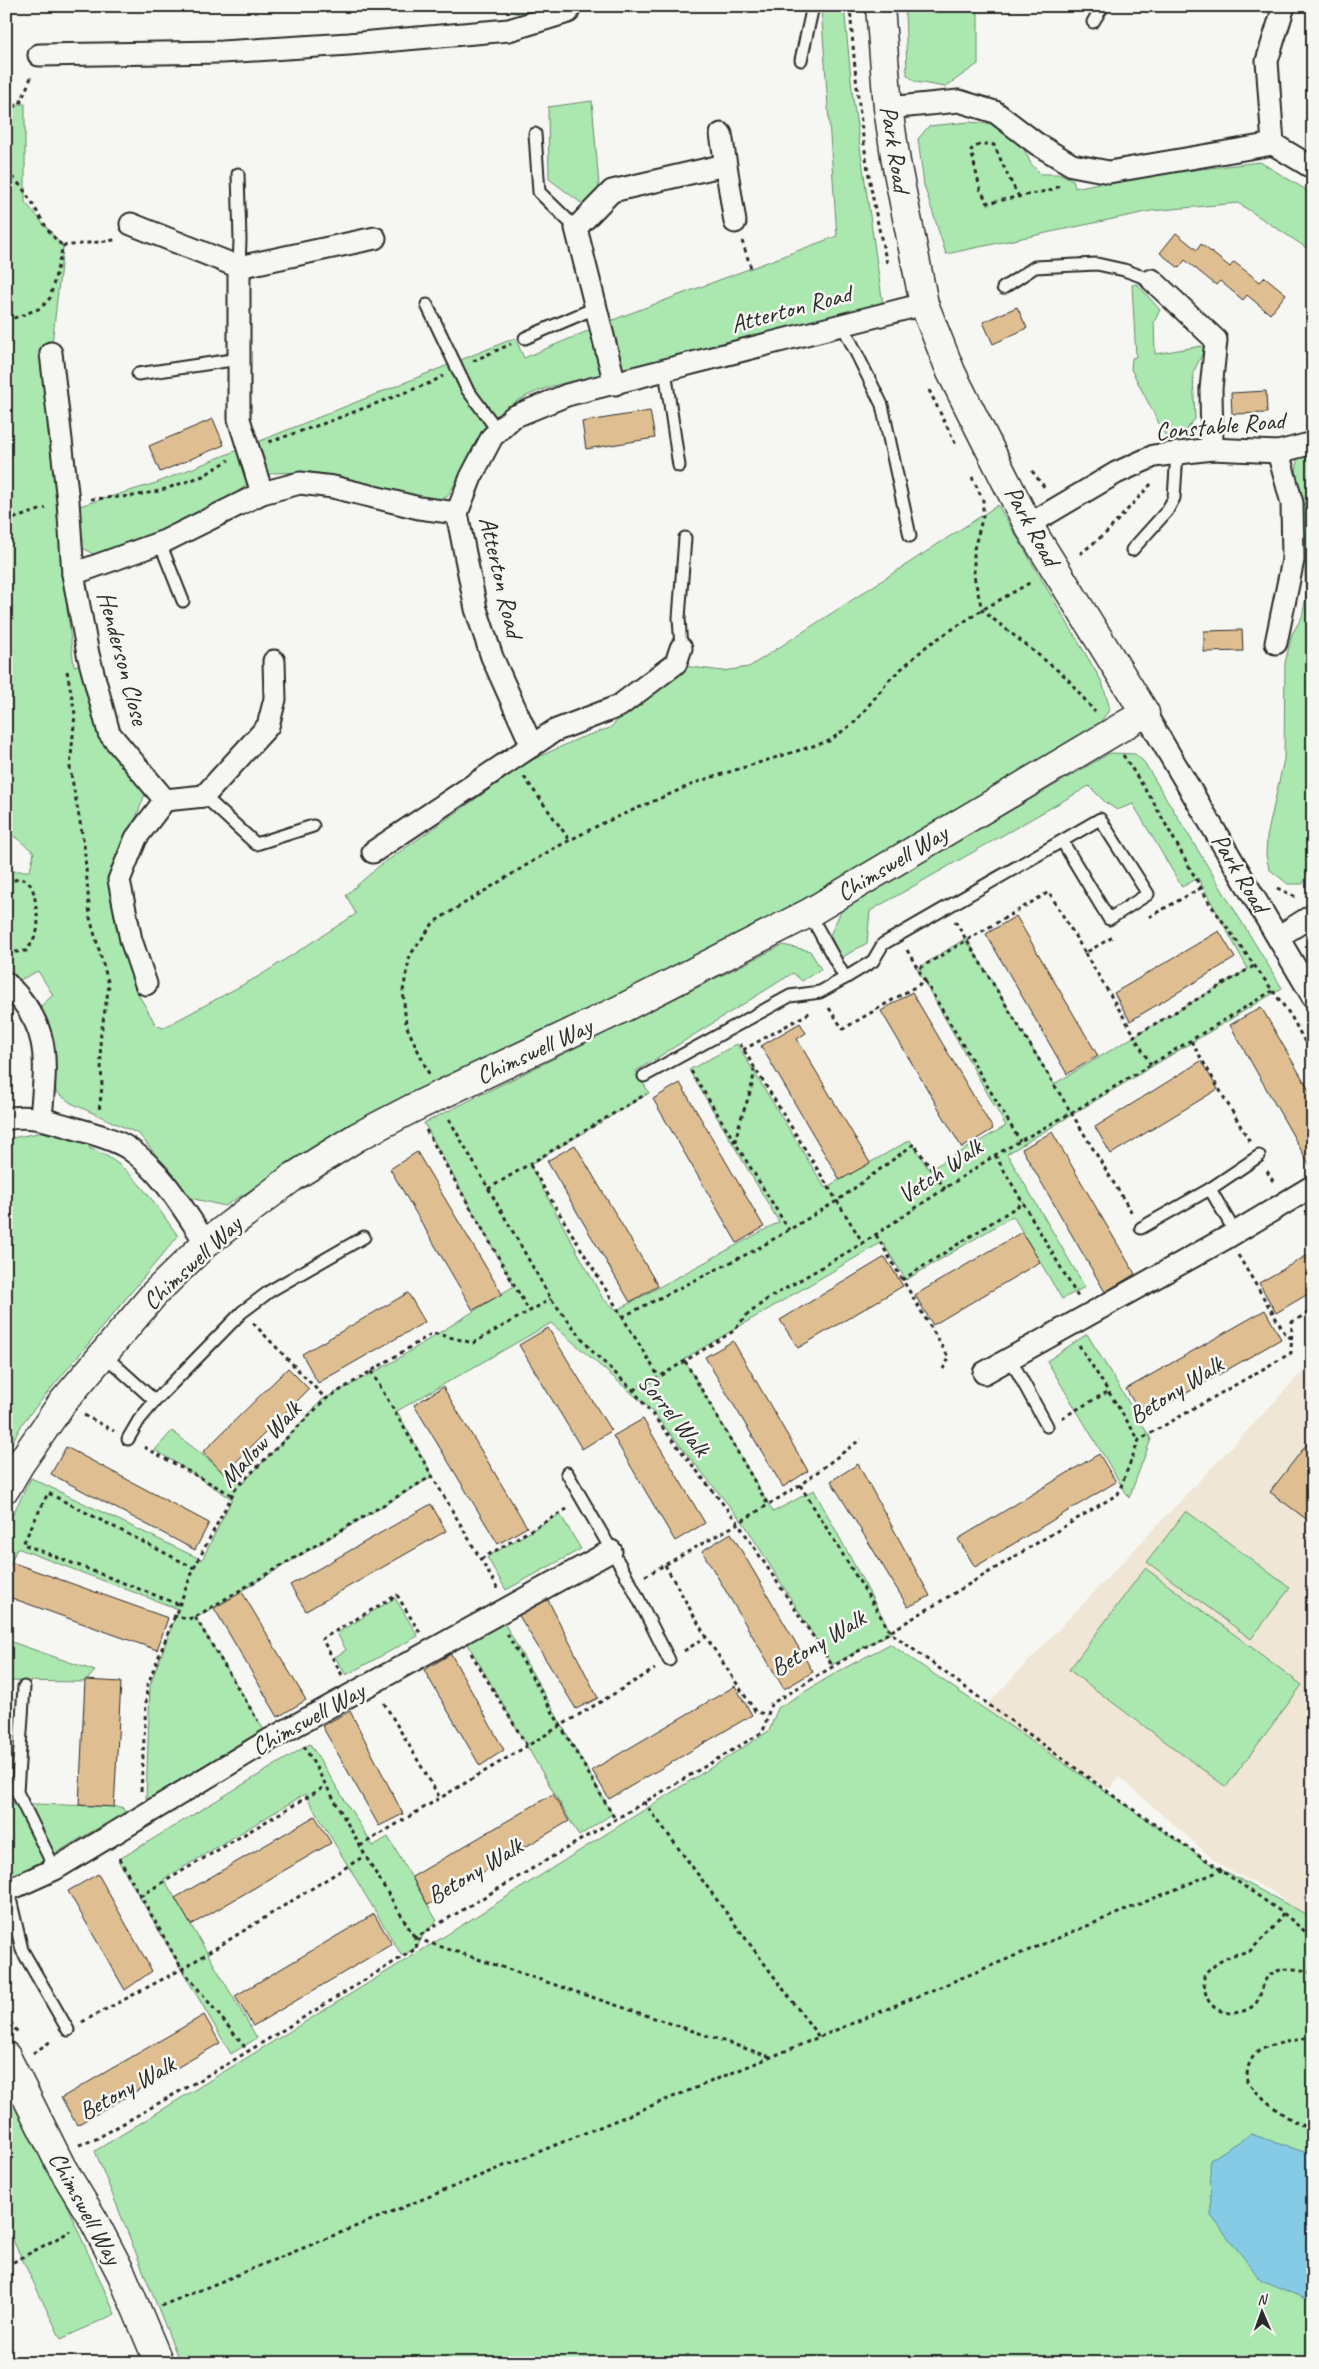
<svg xmlns="http://www.w3.org/2000/svg" width="1319" height="2369" font-family="Caveat,sans-serif">
<style>
.built{fill:#efe6d5}
.green{fill:#aae8af;stroke:#6a8a6d}
.water{fill:#85cbe6;stroke:#618b9b}
.building{fill:#dfbf92;stroke:#2b2b2b}
.lines{fill:none;stroke-linecap:round;stroke-linejoin:round}
.lane-casing{stroke:#2b2b2b;stroke-width:15}
.street-casing{stroke:#2b2b2b;stroke-width:25}
.secondary-casing{stroke:#2b2b2b;stroke-width:31}
.path{stroke:#2b2b2b;stroke-width:3;stroke-dasharray:4 4;stroke-linecap:butt}
.lane{stroke:#f6f6f2;stroke-width:11}
.street{stroke:#f6f6f2;stroke-width:21}
.secondary{stroke:#f6f6f2;stroke-width:28}
.labels{text-anchor:middle;dominant-baseline:central;stroke-width:5;stroke-linejoin:round;paint-order:stroke}
.street-label{font-size:25px;fill:#2b2b2b;stroke:#f6f6f2}
</style>
<rect width="100%" height="100%" fill="#f6f6f2"/>
<filter id="ink" filterUnits="userSpaceOnUse"><feTurbulence type="fractalNoise" baseFrequency=".02" numOctaves="2"/><feDisplacementMap in="SourceGraphic" scale="10" xChannelSelector="R" yChannelSelector="G"/><feConvolveMatrix kernelMatrix="1 2 1 2 8 2 1 2 1" color-interpolation-filters="sRGB"/></filter>
<g filter="url(#ink)">
<path class="built" d="M 1313,1361 L 1313,1925 L 1272,1891 L 1230,1871 L 1214,1860 L 1119,1777 L 1109,1789 L 1068,1770 L 985,1707 Z"/>
<g class="green">
<path d="M 510,6 L 557,6 L 522,16 L 510,10 Z"/>
<path d="M 821,6 L 844,6 L 853,99 L 883,305 C 810,325 737,349 664,365 C 610,377 546,376 501,412 C 474,433 465,469 447,497 L 432,501 L 382,490 L 340,476 L 310,472 L 273,473 L 248,484 L 216,508 L 126,548 L 93,554 L 81,547 L 73,508 L 156,483 L 515,338 L 524,358 L 623,316 L 837,236 Z"/>
<path d="M 905,6 L 978,6 L 978,64 L 945,87 L 916,82 L 907,75 Z"/>
<path d="M 592,101 L 600,198 L 588,208 L 549,179 L 548,107 Z"/>
<path d="M 6,104 L 25,104 L 25,202 L 63,247 L 51,353 L 63,575 L 74,666 L 82,664 C 87,691 90,719 105,743 C 117,763 139,770 145,794 L 110,886 L 138,994 L 156,1025 L 163,1028 L 261,975 L 356,914 L 346,895 L 378,867 L 530,761 L 580,738 L 610,728 L 630,708 L 683,666 L 723,671 L 749,667 L 998,505 L 1102,682 L 1110,709 L 1096,728 L 872,867 L 589,1014 L 378,1111 L 225,1206 L 190,1198 L 139,1134 L 71,1103 L 56,1092 L 54,1063 L 41,1006 L 53,995 L 38,971 L 18,981 L 10,969 L 11,963 L 6,963 L 6,871 L 30,871 L 34,852 L 6,830 Z"/>
<path d="M 969,122 L 995,124 L 1020,140 L 1031,164 L 1041,174 L 1061,174 L 1073,180 L 1075,188 L 1118,179 L 1260,162 L 1313,194 L 1313,252 L 1238,203 L 1151,211 L 946,254 L 924,185 L 918,139 L 929,126 Z"/>
<path d="M 1137,284 L 1160,310 L 1154,322 L 1155,354 L 1201,346 L 1205,348 L 1193,373 L 1195,419 L 1186,430 L 1166,437 L 1131,369 L 1132,358 L 1136,357 L 1132,285 Z"/>
<path d="M 1313,450 L 1313,860 L 1303,884 L 1288,884 L 1269,869 L 1266,855 L 1267,837 L 1284,759 L 1285,663 L 1292,634 L 1302,617 L 1306,597 L 1303,513 L 1296,487 L 1297,460 L 1304,453 Z"/>
<path d="M 1110,753 L 1135,754 L 1144,762 L 1282,988 L 1007,1154 L 1085,1287 L 1062,1299 L 1013,1216 L 906,1280 L 882,1242 L 684,1359 L 773,1512 L 814,1490 L 891,1633 L 832,1665 L 745,1525 L 651,1410 L 551,1323 L 397,1411 L 433,1476 L 196,1618 L 264,1730 L 146,1800 L 150,1685 L 178,1609 L 17,1548 L 6,1574 L 6,1528 L 31,1478 L 202,1560 L 232,1499 L 155,1450 L 172,1431 L 241,1485 L 322,1400 L 391,1363 L 514,1286 L 424,1123 L 783,945 L 810,951 L 821,969 L 802,981 L 793,973 L 636,1071 L 649,1093 L 530,1165 L 603,1299 L 617,1310 L 779,1222 L 689,1070 L 737,1044 L 825,1188 L 910,1140 L 929,1170 L 1006,1126 L 917,969 L 966,938 L 1054,1084 L 1248,969 L 1198,878 L 1182,887 L 1133,804 L 1117,810 L 1105,802 L 1089,786 L 870,911 L 867,943 L 841,958 L 830,935 L 842,909 Z"/>
<path d="M 44,1132 L 51,1135 L 53,1132 L 91,1144 L 89,1148 C 130,1162 154,1203 178,1236 L 24,1421 L 6,1453 L 6,1139 Z"/>
<path d="M 1087,1334 L 1151,1439 L 1129,1498 L 1047,1361 Z"/>
<path d="M 1186,1511 L 1290,1588 L 1251,1639 L 1147,1562 Z"/>
<path d="M 560,1514 L 581,1549 L 506,1590 L 487,1557 Z"/>
<path d="M 1145,1568 L 1302,1685 L 1226,1787 L 1069,1670 Z"/>
<path d="M 395,1598 L 418,1636 L 346,1675 L 335,1657 L 346,1650 L 337,1633 Z"/>
<path d="M 503,1621 L 612,1814 L 579,1836 L 466,1641 Z"/>
<path d="M 6,1640 L 95,1671 L 85,1682 L 6,1681 Z"/>
<path d="M 890,1644 L 1211,1864 L 1313,1918 L 1313,2363 L 177,2363 L 177,2355 L 95,2151 L 440,1939 L 769,1731 L 778,1708 L 839,1671 Z"/>
<path d="M 310,1744 L 373,1846 L 388,1837 L 437,1921 L 425,1932 L 417,1947 L 402,1956 L 305,1794 L 164,1879 L 257,2038 L 231,2054 L 118,1860 Z"/>
<path d="M 6,1803 L 122,1807 L 125,1812 L 32,1867 L 6,1878 Z"/>
<path d="M 6,2068 L 115,2314 L 61,2339 L 6,2226 Z"/>
</g>
<path class="water" d="M 1251,2134 L 1313,2155 L 1313,2302 L 1261,2280 L 1211,2216 L 1210,2160 Z"/>
<g class="building">
<path d="M 1176,233 L 1197,250 L 1201,244 L 1230,267 L 1234,262 L 1260,282 L 1265,277 L 1286,294 L 1270,314 L 1247,295 L 1243,300 L 1220,281 L 1216,285 L 1185,260 L 1179,268 L 1160,253 Z"/>
<path d="M 1017,307 L 1027,328 L 993,344 L 983,322 Z"/>
<path d="M 1266,391 L 1267,413 L 1232,414 L 1231,393 Z"/>
<path d="M 650,411 L 655,438 L 586,449 L 582,422 Z"/>
<path d="M 213,419 L 224,445 L 160,472 L 149,446 Z"/>
<path d="M 1242,630 L 1243,651 L 1204,652 L 1204,631 Z"/>
<path d="M 1016,916 L 1098,1056 L 1067,1074 L 986,934 Z"/>
<path d="M 1219,931 L 1235,958 L 1130,1021 L 1114,993 Z"/>
<path d="M 912,992 L 993,1129 L 962,1148 L 881,1011 Z"/>
<path d="M 1261,1007 L 1313,1097 L 1312,1169 L 1230,1025 Z"/>
<path d="M 800,1023 L 806,1033 L 797,1039 L 870,1163 L 840,1180 L 761,1046 Z"/>
<path d="M 1201,1061 L 1218,1089 L 1111,1154 L 1095,1127 Z"/>
<path d="M 680,1083 L 764,1227 L 737,1243 L 653,1099 Z"/>
<path d="M 1052,1132 L 1135,1274 L 1105,1292 L 1022,1149 Z"/>
<path d="M 575,1145 L 658,1286 L 630,1302 L 547,1161 Z"/>
<path d="M 417,1152 L 502,1294 L 473,1310 L 390,1169 Z"/>
<path d="M 1022,1232 L 1040,1262 L 933,1325 L 915,1295 Z"/>
<path d="M 1313,1252 L 1313,1291 L 1276,1313 L 1259,1283 Z"/>
<path d="M 885,1257 L 903,1286 L 798,1348 L 780,1320 Z"/>
<path d="M 408,1293 L 425,1322 L 318,1383 L 302,1354 Z"/>
<path d="M 1265,1310 L 1281,1339 L 1143,1418 L 1126,1389 Z"/>
<path d="M 548,1328 L 611,1431 L 582,1449 L 519,1345 Z"/>
<path d="M 733,1341 L 808,1471 L 783,1487 L 705,1357 Z"/>
<path d="M 288,1368 L 309,1389 L 224,1474 L 203,1452 Z"/>
<path d="M 443,1387 L 527,1527 L 498,1544 L 414,1405 Z"/>
<path d="M 643,1419 L 705,1523 L 675,1541 L 613,1436 Z"/>
<path d="M 1313,1436 L 1313,1524 L 1270,1492 Z"/>
<path d="M 66,1447 L 209,1523 L 195,1550 L 51,1474 Z"/>
<path d="M 1099,1454 L 1116,1482 L 975,1567 L 958,1539 Z"/>
<path d="M 858,1464 L 930,1596 L 908,1607 L 831,1481 Z"/>
<path d="M 431,1504 L 446,1531 L 306,1611 L 290,1585 Z"/>
<path d="M 731,1533 L 813,1672 L 784,1689 L 702,1551 Z"/>
<path d="M 11,1562 L 168,1618 L 157,1650 L 6,1596 L 6,1575 Z"/>
<path d="M 242,1592 L 306,1700 L 278,1717 L 214,1608 Z"/>
<path d="M 547,1598 L 598,1698 L 576,1709 L 518,1614 Z"/>
<path d="M 451,1654 L 504,1750 L 480,1766 L 424,1670 Z"/>
<path d="M 85,1680 L 121,1682 L 114,1807 L 79,1805 Z"/>
<path d="M 735,1686 L 752,1715 L 609,1799 L 592,1770 Z"/>
<path d="M 350,1711 L 403,1814 L 379,1826 L 322,1726 Z"/>
<path d="M 553,1794 L 569,1821 L 428,1905 L 412,1877 Z"/>
<path d="M 315,1816 L 331,1843 L 191,1925 L 175,1898 Z"/>
<path d="M 98,1874 L 152,1971 L 125,1990 L 68,1891 Z"/>
<path d="M 374,1914 L 392,1944 L 253,2026 L 235,1996 Z"/>
<path d="M 204,2015 L 220,2043 L 77,2125 L 61,2098 Z"/>
</g>
<g class="lines">
<g class="lane-casing">
<g id="lane">
<path d="M 1093,22 L 1103,6"/>
<path d="M 801,60 L 813,6"/>
<path d="M 535,134 L 539,192 L 576,228"/>
<path d="M 238,174 L 240,240 L 239,267"/>
<path d="M 1003,288 L 1035,267 L 1097,264 L 1124,270 L 1152,280"/>
<path d="M 427,305 L 467,389 L 498,431"/>
<path d="M 842,324 L 882,405 L 910,536"/>
<path d="M 525,338 L 595,308"/>
<path d="M 665,370 L 679,466"/>
<path d="M 138,374 L 239,359"/>
<path d="M 160,543 L 183,601"/>
<path d="M 1132,550 L 1167,511 L 1174,498 L 1177,453"/>
<path d="M 681,648 L 679,618 L 685,538"/>
<path d="M 204,796 L 256,844 L 313,826"/>
<path d="M 809,913 L 845,978"/>
<path d="M 644,1076 L 790,996 L 820,992 L 845,978 L 873,961 L 883,944 L 1100,819 L 1148,894 L 1109,919 L 1062,841"/>
<path d="M 1210,1189 L 1235,1232"/>
<path d="M 1141,1228 L 1210,1189 L 1259,1156"/>
<path d="M 103,1354 L 155,1401 L 242,1312 L 270,1291 L 364,1237"/>
<path d="M 1011,1360 L 1047,1426"/>
<path d="M 128,1439 L 139,1420 L 155,1401"/>
<path d="M 567,1473 L 631,1584 L 669,1660"/>
<path d="M 24,1687 L 17,1792 L 55,1869"/>
<path d="M 8,1890 L 22,1950 L 68,2030"/>
</g>
</g>
<g class="street-casing">
<g id="street">
<path d="M 39,55 L 222,52 L 349,44 L 509,30 L 568,12 L 570,6"/>
<path d="M 888,108 L 959,101 L 995,112 L 1037,144 L 1072,165 L 1109,172 L 1273,144 L 1267,61 L 1284,6"/>
<path d="M 721,134 L 735,222"/>
<path d="M 1273,144 L 1313,168"/>
<path d="M 131,224 L 239,267 L 239,419 L 262,493"/>
<path d="M 239,267 L 375,238"/>
<path d="M 1152,280 L 1216,340 L 1211,389 L 1212,449"/>
<path d="M 51,353 L 68,501 L 73,574"/>
<path d="M 615,384 L 576,228 L 612,191 L 725,165"/>
<path d="M 1028,525 L 1116,473 L 1154,456 L 1212,449 L 1278,452 L 1313,443"/>
<path d="M 1276,643 L 1293,560 L 1292,503 L 1278,452"/>
<path d="M 1145,713 L 1313,997"/>
<path d="M 532,746 L 492,657 L 476,609 L 457,513 L 471,477 L 492,437 L 513,417 L 567,395 L 924,304"/>
<path d="M 165,800 L 109,733 L 88,654 L 73,574 L 165,541 L 262,493 L 300,483 L 333,487 L 419,508 L 457,513"/>
<path d="M 373,852 L 554,731 L 619,706 L 676,663 L 681,648"/>
<path d="M 1278,937 L 1313,915"/>
<path d="M 6,983 C 52,1027 46,1060 41,1118"/>
<path d="M 146,984 L 131,940 L 119,880 L 136,838 L 165,800 L 204,796 L 268,726 L 275,699 L 274,661"/>
<path d="M 6,1119 C 27,1114 46,1120 67,1126 C 86,1132 111,1137 128,1148 C 163,1172 183,1209 206,1243"/>
<path d="M 984,1373 L 1228,1237 L 1313,1186"/>
<path d="M 6,1891 L 55,1869 L 269,1740 L 611,1551"/>
</g>
</g>
<g class="secondary-casing">
<g id="secondary">
<path d="M 6,1488 L 20,1464 L 62,1403 L 155,1293 L 206,1243 L 293,1177 L 357,1137 L 413,1108 L 617,1011 L 809,913 L 1145,713 L 1028,525 L 951,372 L 924,304 L 896,162 L 888,108 L 880,6"/>
<path d="M 6,2056 L 61,2166 L 93,2219 L 122,2275 L 159,2363"/>
</g>
</g>
<g class="path">
<path d="M 850,6 C 856,93 866,179 887,263"/>
<path d="M 6,110 L 20,104 L 32,75"/>
<path d="M 6,172 C 32,190 39,227 63,246"/>
<path d="M 1019,197 L 1008,176 L 994,145 C 985,143 978,144 971,150 L 980,189 L 988,203 L 1051,190 L 1062,185"/>
<path d="M 742,241 L 751,268"/>
<path d="M 6,321 L 41,308 L 50,298 L 63,246 L 115,240"/>
<path d="M 473,361 L 511,344"/>
<path d="M 929,390 L 957,447"/>
<path d="M 269,442 L 325,423 L 430,383 L 443,376"/>
<path d="M 1032,471 L 1045,488"/>
<path d="M 972,477 L 983,500 L 983,516 L 974,549 L 974,576 L 982,610 L 1066,677 L 1095,712"/>
<path d="M 91,499 L 133,496 L 159,491 L 203,476 L 229,460"/>
<path d="M 6,521 L 46,508"/>
<path d="M 1080,554 L 1106,533 L 1152,483"/>
<path d="M 67,671 L 75,714 L 70,768 L 84,844 L 90,918 L 109,985 L 100,1040 L 102,1087 L 99,1111"/>
<path d="M 1123,755 L 1151,798 L 1210,904 L 1291,1016 L 1313,1057"/>
<path d="M 524,777 L 569,839"/>
<path d="M 6,883 C 30,872 34,887 36,907 C 37,915 39,924 37,931 C 35,939 31,944 26,951 L 6,953"/>
<path d="M 1277,888 L 1298,898"/>
<path d="M 1149,917 L 1201,888"/>
<path d="M 955,921 L 1132,1213"/>
<path d="M 907,950 L 918,969"/>
<path d="M 1085,953 L 1135,1036"/>
<path d="M 925,981 L 1020,1141"/>
<path d="M 829,1008 L 843,1029 L 925,981 L 918,969 L 1049,892 L 1085,953 L 1113,937"/>
<path d="M 1191,1041 L 1250,1142"/>
<path d="M 740,1044 L 863,1243"/>
<path d="M 743,1050 L 811,1012"/>
<path d="M 1151,1065 L 1134,1036 L 1254,966"/>
<path d="M 691,1071 L 789,1230"/>
<path d="M 429,1074 L 406,1025 L 403,991 L 410,955 L 434,922 L 551,850 L 601,824 L 700,781 L 829,741 L 855,722 L 891,678 L 928,645 L 982,610 L 1033,581"/>
<path d="M 449,1119 L 551,1299 L 592,1351 L 633,1390 L 738,1523 L 832,1665"/>
<path d="M 426,1130 L 529,1311"/>
<path d="M 736,1142 C 738,1116 754,1094 754,1068"/>
<path d="M 995,1155 L 1078,1297"/>
<path d="M 530,1165 L 659,1377"/>
<path d="M 1267,1171 L 1274,1183"/>
<path d="M 488,1189 L 646,1094"/>
<path d="M 876,1235 L 949,1358 L 943,1369"/>
<path d="M 1238,1255 L 1286,1335 L 1291,1338"/>
<path d="M 902,1280 L 1024,1202"/>
<path d="M 622,1317 L 757,1249 L 837,1201 L 914,1144 L 945,1189"/>
<path d="M 253,1323 L 326,1399"/>
<path d="M 1079,1345 L 1139,1440"/>
<path d="M 685,1361 L 767,1503"/>
<path d="M 371,1371 L 498,1589"/>
<path d="M 633,1390 L 659,1377 L 732,1332 L 747,1315 L 766,1300 L 863,1243 L 995,1155 L 1076,1110 L 1272,991"/>
<path d="M 84,1415 L 114,1431"/>
<path d="M 1062,1418 L 1109,1391"/>
<path d="M 144,1447 L 232,1495"/>
<path d="M 800,1485 L 891,1633 L 1115,1797 L 1283,1913 L 1313,1938"/>
<path d="M 481,1559 L 567,1509"/>
<path d="M 665,1565 L 706,1637 L 755,1711 L 767,1715"/>
<path d="M 645,1576 L 732,1527 L 800,1485 L 861,1439"/>
<path d="M 178,1604 L 23,1544 L 48,1493 L 194,1568"/>
<path d="M 173,1616 L 188,1619 L 195,1617 L 432,1476"/>
<path d="M 195,1617 L 258,1721"/>
<path d="M 507,1634 L 615,1819"/>
<path d="M 684,1651 L 706,1637"/>
<path d="M 471,1653 L 527,1746 L 655,1669"/>
<path d="M 342,1675 L 322,1639 L 397,1595 L 420,1633"/>
<path d="M 384,1703 L 440,1798"/>
<path d="M 304,1746 L 369,1862 L 415,1938 L 771,2057"/>
<path d="M 141,1791 L 147,1686 L 194,1568 L 236,1488 L 326,1399 L 433,1333 L 473,1343 L 551,1299"/>
<path d="M 644,1802 L 819,2037"/>
<path d="M 360,1846 L 527,1746"/>
<path d="M 119,1858 L 182,1969 L 248,2051"/>
<path d="M 140,1896 L 326,1786"/>
<path d="M 1283,1913 L 1276,1925 L 1250,1951 L 1233,1955 L 1217,1963 L 1204,1975 C 1204,1984 1204,1996 1211,2004 C 1221,2016 1241,2015 1253,2006 C 1261,2000 1261,1987 1266,1979 C 1275,1966 1301,1967 1313,1974"/>
<path d="M 6,2015 L 18,2033"/>
<path d="M 82,2022 L 182,1969 L 361,1858"/>
<path d="M 1313,2035 C 1284,2047 1245,2038 1247,2082 C 1264,2100 1285,2119 1308,2128 L 1313,2125"/>
<path d="M 33,2053 L 53,2040"/>
<path d="M 79,2145 L 96,2139 L 229,2063 L 417,1948 L 415,1938 L 763,1732 L 771,1704 L 1118,1494 L 1139,1440 L 1291,1353 L 1292,1322 L 1313,1310"/>
<path d="M 6,2266 L 71,2231"/>
<path d="M 161,2306 L 771,2057 L 1222,1870"/>
</g>
<use href="#lane" class="lane"/>
<use href="#street" class="street"/>
<use href="#secondary" class="secondary"/>
</g>
</g>
<g class="labels">
<g class="street-label">
<text transform="translate(895 149) rotate(81)">Park Road</text>
<text transform="translate(791 309) rotate(-15)">Atterton Road</text>
<text transform="translate(1220 426) rotate(-5)">Constable Road</text>
<text transform="translate(1032 526) rotate(61)">Park Road</text>
<text transform="translate(501 577) rotate(77)">Atterton Road</text>
<text transform="translate(123 658) rotate(75)">Henderson Close</text>
<text transform="translate(892 863) rotate(-31)">Chimswell Way</text>
<text transform="translate(1240 873) rotate(59)">Park Road</text>
<text transform="translate(534 1051) rotate(-25)">Chimswell Way</text>
<text transform="translate(940 1171) rotate(-34)">Vetch Walk</text>
<text transform="translate(192 1263) rotate(-43)">Chimswell Way</text>
<text transform="translate(1176 1390) rotate(-32)">Betony Walk</text>
<text transform="translate(674 1415) rotate(51)">Sorrel Walk</text>
<text transform="translate(260 1444) rotate(-47)">Mallow Walk</text>
<text transform="translate(818 1643) rotate(-31)">Betony Walk</text>
<text transform="translate(308 1719) rotate(-29)">Chimswell Way</text>
<text transform="translate(475 1871) rotate(-31)">Betony Walk</text>
<text transform="translate(127 2088) rotate(-29)">Betony Walk</text>
<text transform="translate(85 2208) rotate(61)">Chimswell Way</text>
</g>
</g>
<rect width="1319" height="2369" fill="none" stroke="#f6f6f2" stroke-width="25"/>
<rect x="12" y="12" width="1294" height="2344" fill="none" stroke="#2b2b2b" stroke-width="2" filter="url(#ink)"/>
<g transform="translate(1262 2312) rotate(358)" stroke="#f6f6f2" stroke-width="4" paint-order="stroke">
<path d="M0-4L9 19L0 12L-9 19Z" fill="#2b2b2b"/>
<text y="-8" font-size="14" font-weight="bold" text-anchor="middle" fill="#2b2b2b">N</text>
</g>
</svg>
